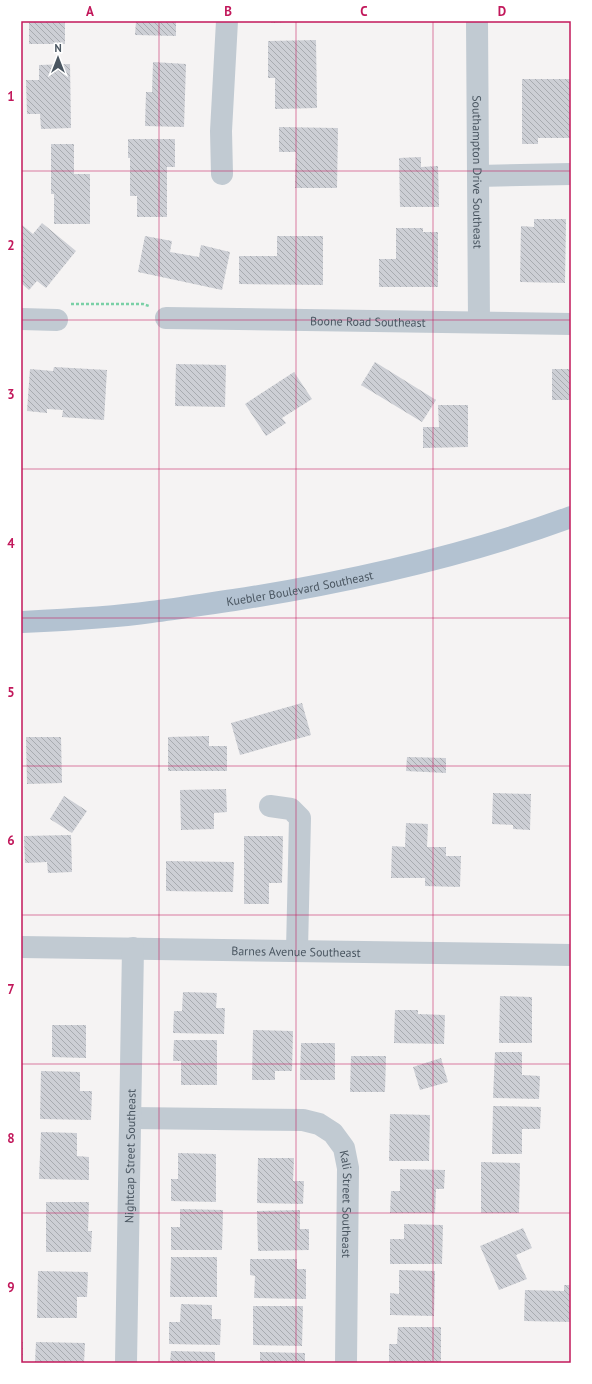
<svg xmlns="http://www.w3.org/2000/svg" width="592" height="1384" font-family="'PT Sans',sans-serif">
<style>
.building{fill:url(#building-back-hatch)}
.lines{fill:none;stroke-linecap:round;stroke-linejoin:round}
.path{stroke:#7ad0a6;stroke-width:2.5;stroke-dasharray:3 2;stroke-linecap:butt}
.minor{stroke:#c1cad2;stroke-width:22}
.major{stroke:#b3c2d1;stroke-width:22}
.grid{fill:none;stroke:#c2185b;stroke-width:1;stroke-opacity:0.55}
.labels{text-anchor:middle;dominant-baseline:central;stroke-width:3.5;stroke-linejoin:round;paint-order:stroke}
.street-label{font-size:12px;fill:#4a5661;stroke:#fff}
.neatline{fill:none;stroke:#c2185b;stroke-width:1.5}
.grid-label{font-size:13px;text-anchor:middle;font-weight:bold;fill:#c2185b}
</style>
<defs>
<pattern id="building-back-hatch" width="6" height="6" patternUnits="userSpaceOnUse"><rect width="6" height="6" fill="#cdcfd5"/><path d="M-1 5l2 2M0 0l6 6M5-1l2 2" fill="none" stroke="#a8abb0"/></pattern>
</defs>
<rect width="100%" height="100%" fill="#f5f3f3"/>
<g class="building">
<rect x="29" y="21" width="36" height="23"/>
<path d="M 136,21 L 176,21 L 176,36 L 135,35 Z"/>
<path d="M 271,21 L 287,21 L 287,22 L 271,23 Z"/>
<path d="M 316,40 L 317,108 L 275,109 L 275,78 L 268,78 L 268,41 Z"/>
<path d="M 153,62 L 186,64 L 184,127 L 145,126 L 146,92 L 152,92 Z"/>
<path d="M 70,64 L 71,128 L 41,129 L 40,114 L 27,114 L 26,80 L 39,80 L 39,65 Z"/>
<path d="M 522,79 L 571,79 L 571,138 L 538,138 L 538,144 L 522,144 Z"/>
<path d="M 279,127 L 338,128 L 337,188 L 295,188 L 296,152 L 279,152 Z"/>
<path d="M 128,139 L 175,139 L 175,167 L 167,167 L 167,217 L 137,217 L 137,196 L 130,196 L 130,158 L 128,158 Z"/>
<path d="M 51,144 L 74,144 L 74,174 L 90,174 L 90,224 L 54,224 L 54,194 L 51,194 Z"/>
<path d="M 421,157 L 421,167 L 438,166 L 439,207 L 400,207 L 399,158 Z"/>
<path d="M 534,219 L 566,219 L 565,283 L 520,282 L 521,226 L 534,227 Z"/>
<path d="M 42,223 L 76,251 L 46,288 L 37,281 L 29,290 L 21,283 L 21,224 L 33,234 Z"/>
<path d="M 396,228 L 423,228 L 423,232 L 438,232 L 438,287 L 379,287 L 379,259 L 396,259 Z"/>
<path d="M 145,236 L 172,241 L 170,252 L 199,257 L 201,245 L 230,252 L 222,290 L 138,272 Z"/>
<path d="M 277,236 L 323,236 L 323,285 L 239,284 L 239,256 L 277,256 Z"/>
<path d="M 375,362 L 436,400 L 422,422 L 361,385 Z"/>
<path d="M 176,364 L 226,365 L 225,407 L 175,406 Z"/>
<path d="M 54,367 L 107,370 L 104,420 L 62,417 L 63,410 L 47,409 L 47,413 L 27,411 L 30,369 L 53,371 Z"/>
<rect x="552" y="369" width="19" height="31"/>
<path d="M 294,372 L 312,399 L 282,418 L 286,423 L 266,436 L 245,404 Z"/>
<path d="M 438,405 L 468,405 L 468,447 L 423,448 L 423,427 L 439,427 Z"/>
<path d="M 302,703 L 311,735 L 240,755 L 231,723 Z"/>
<path d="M 209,736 L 209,746 L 227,746 L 227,771 L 168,771 L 168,737 Z"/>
<path d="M 26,737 L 61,737 L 62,783 L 27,784 Z"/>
<path d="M 407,757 L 446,758 L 446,773 L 406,771 Z"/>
<path d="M 226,789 L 227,812 L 214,813 L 214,829 L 181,830 L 180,790 Z"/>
<path d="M 493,793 L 531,794 L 530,830 L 513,829 L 513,825 L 492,824 Z"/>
<path d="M 64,796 L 87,811 L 72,833 L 50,819 Z"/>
<path d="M 406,823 L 428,824 L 427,847 L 446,847 L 446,856 L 461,856 L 460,887 L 425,886 L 425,878 L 391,878 L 392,846 L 405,847 Z"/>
<path d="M 71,835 L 72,872 L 48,873 L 47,862 L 25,863 L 24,836 Z"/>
<path d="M 244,836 L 283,836 L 282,883 L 269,883 L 269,904 L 244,904 Z"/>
<path d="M 166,861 L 234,862 L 233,892 L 166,891 Z"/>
<path d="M 183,992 L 217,993 L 216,1008 L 225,1008 L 224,1034 L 173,1033 L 174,1011 L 182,1011 Z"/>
<path d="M 500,996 L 532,997 L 532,1043 L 499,1043 Z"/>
<path d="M 395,1010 L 418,1010 L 418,1014 L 445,1015 L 444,1044 L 394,1043 Z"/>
<path d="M 52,1025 L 86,1025 L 86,1058 L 52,1057 Z"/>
<path d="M 253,1030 L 293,1031 L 292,1071 L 275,1071 L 275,1080 L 252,1080 Z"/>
<path d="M 174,1040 L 217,1040 L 217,1085 L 181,1085 L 181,1061 L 173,1061 Z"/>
<path d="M 301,1043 L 335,1043 L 335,1080 L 300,1080 Z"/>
<path d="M 495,1052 L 522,1052 L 522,1075 L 540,1076 L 539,1099 L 493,1098 Z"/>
<path d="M 351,1056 L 386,1056 L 385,1092 L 350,1092 Z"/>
<path d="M 441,1058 L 448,1082 L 420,1090 L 413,1067 Z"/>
<path d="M 41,1071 L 80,1072 L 80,1091 L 92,1091 L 91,1120 L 40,1119 Z"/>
<path d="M 493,1106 L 541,1107 L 540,1129 L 522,1129 L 522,1154 L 492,1154 Z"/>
<path d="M 390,1114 L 430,1115 L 429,1161 L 389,1161 Z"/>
<path d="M 41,1132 L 77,1133 L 77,1156 L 89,1157 L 89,1180 L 39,1179 Z"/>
<path d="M 178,1153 L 216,1154 L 216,1202 L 171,1201 L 171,1179 L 178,1179 Z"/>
<path d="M 258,1158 L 294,1158 L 293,1181 L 304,1181 L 303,1204 L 257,1203 Z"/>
<path d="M 481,1162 L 520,1163 L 519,1213 L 481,1213 Z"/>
<path d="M 400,1169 L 445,1170 L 444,1189 L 436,1189 L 435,1213 L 390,1213 L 391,1191 L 400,1191 Z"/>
<path d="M 46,1202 L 89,1202 L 88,1231 L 92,1231 L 91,1252 L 46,1252 Z"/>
<path d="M 180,1209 L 223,1210 L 222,1250 L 171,1250 L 171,1227 L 180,1227 Z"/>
<path d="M 300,1210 L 300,1229 L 309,1229 L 309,1250 L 258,1251 L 257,1211 Z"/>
<path d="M 404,1224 L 443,1225 L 442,1264 L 390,1264 L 390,1239 L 404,1239 Z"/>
<path d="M 523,1228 L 532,1248 L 516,1255 L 527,1279 L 499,1290 L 480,1246 Z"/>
<path d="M 171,1257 L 217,1257 L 217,1297 L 170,1297 Z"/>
<path d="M 250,1259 L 297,1259 L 297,1269 L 306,1269 L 306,1299 L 254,1298 L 255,1276 L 250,1275 Z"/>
<path d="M 399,1270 L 435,1271 L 434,1316 L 390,1315 L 390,1293 L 399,1294 Z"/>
<path d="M 38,1271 L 88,1272 L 87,1297 L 77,1297 L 77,1318 L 37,1318 Z"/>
<path d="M 564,1285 L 571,1285 L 571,1322 L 524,1321 L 525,1290 L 564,1291 Z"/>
<path d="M 181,1304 L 212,1305 L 212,1319 L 221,1319 L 220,1345 L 169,1344 L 169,1322 L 180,1322 Z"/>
<path d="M 253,1306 L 303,1306 L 302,1346 L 253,1345 Z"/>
<path d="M 398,1327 L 441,1327 L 441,1363 L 389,1363 L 389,1344 L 397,1344 Z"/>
<rect x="21" y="1342" width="2" height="21"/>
<path d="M 36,1342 L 85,1343 L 84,1363 L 35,1363 Z"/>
<path d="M 171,1351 L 215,1352 L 215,1363 L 170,1363 Z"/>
<path d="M 260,1352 L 305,1353 L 305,1363 L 260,1363 Z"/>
</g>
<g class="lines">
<path class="path" d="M 71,304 L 143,304 L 149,306"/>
<g class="minor">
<path id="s1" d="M 477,21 L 479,322"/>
<path d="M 222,174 L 221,131 L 227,21"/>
<path d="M 478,176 L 571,174"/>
<path id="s2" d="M 166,318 L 571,324"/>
<path d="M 21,319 L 57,320"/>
<path d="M 270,806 L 291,809 L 300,818 L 297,950"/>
<path id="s3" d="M 21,947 L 571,955"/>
<path id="s4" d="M 131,1118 L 303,1120 L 319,1124 L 333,1133 L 344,1148 L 348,1168 L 346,1363"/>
<path id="s5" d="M 126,1363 L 133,948"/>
</g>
<path class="major" id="s6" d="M 21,622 C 64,620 108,618 151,612 C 178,609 206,604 234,600 C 349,582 462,557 571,517"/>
</g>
<path class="grid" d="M 159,21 L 159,1363M 296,21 L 296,1363M 433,21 L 433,1363M 21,171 L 571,171M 21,320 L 571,320M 21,469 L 571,469M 21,618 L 571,618M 21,766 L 571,766M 21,915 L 571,915M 21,1064 L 571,1064M 21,1213 L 571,1213"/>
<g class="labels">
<g class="street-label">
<text stroke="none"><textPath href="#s1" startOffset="151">Southampton Drive Southeast</textPath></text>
<text stroke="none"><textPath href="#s2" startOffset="202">Boone Road Southeast</textPath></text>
<text stroke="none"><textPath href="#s6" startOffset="281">Kuebler Boulevard Southeast</textPath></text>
<text stroke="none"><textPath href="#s3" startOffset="275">Barnes Avenue Southeast</textPath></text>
<text stroke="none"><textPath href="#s5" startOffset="207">Nightcap Street Southeast</textPath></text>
<text stroke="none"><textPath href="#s4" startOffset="280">Kali Street Southeast</textPath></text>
</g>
</g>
<rect width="592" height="1384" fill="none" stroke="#ffffff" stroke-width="44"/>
<g transform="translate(58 58)" stroke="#ffffff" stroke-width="3" paint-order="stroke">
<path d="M0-3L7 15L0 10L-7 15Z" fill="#4a5661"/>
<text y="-6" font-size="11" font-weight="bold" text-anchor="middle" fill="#4a5661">N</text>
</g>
<rect x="22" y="22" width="548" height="1340" class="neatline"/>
<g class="grid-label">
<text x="90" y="16">A</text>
<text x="228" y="16">B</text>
<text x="364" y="16">C</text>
<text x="502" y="16">D</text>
<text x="11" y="101">1</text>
<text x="11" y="250">2</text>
<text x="11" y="399">3</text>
<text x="11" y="548">4</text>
<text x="11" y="697">5</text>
<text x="11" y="845">6</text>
<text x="11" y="994">7</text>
<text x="11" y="1143">8</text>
<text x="11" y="1292">9</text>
</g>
</svg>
